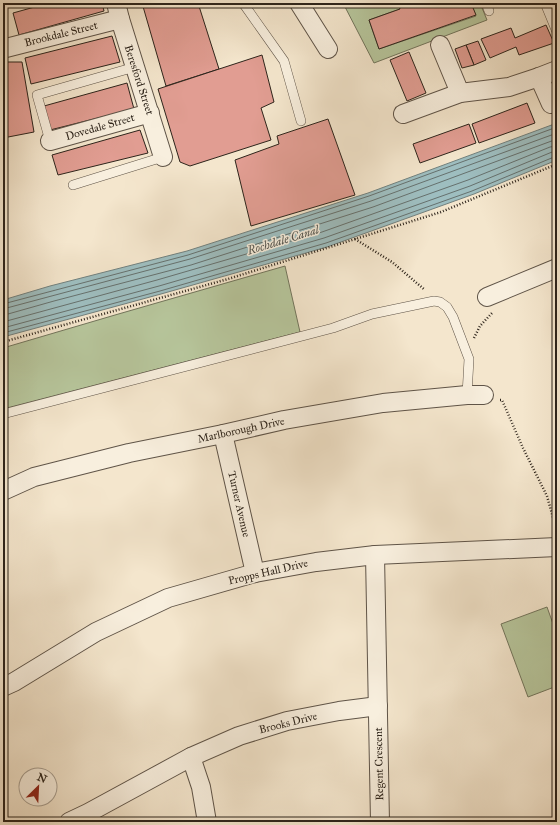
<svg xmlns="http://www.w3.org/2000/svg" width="560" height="825" font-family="'IM FELL Great Primer',serif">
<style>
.green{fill:#b7c69c;stroke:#72755c}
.water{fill:#9ebec0;stroke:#71807e}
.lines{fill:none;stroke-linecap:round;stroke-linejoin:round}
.shore{stroke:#66716e;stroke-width:1}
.building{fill:#e19d92;stroke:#2d241b}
.service-casing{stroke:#5f5448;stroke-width:10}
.minor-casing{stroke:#5f5448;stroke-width:20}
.path{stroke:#2d241b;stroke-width:2.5;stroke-dasharray:1 2;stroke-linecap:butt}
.service{stroke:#f8efde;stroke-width:9}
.minor{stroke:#f8efde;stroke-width:18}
.labels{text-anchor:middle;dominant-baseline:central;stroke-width:3;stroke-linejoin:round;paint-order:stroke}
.street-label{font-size:11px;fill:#2d241b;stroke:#f8efde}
.water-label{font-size:12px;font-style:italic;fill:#4f524d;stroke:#f8efde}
</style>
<rect width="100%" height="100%" fill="#f4e6cd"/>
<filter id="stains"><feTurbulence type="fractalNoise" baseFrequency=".005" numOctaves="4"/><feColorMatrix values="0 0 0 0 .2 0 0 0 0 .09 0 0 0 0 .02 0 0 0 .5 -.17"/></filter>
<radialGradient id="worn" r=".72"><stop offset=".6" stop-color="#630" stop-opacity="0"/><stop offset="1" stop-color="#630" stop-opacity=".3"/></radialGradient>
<g class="green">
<path d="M 343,3 L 398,3 L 400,9 L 369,20 L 379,49 L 476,16 L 471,3 L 480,3 L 487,20 L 374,63 Z"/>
<path d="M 285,266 L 300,332 L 3,409 L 3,348 L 115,315 Z"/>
<path d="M 547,607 L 557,635 L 557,686 L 528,697 L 501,624 Z"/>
</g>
<path class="water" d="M 557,123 L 557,160 L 474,194 L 327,247 L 161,294 L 3,337 L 3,300 L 50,286 L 187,251 L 368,193 Z"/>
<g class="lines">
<g class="shore">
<path d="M 3,304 L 188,255 L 369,196 L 557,127"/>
<path d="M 3,309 L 190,259 L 371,201 L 557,133"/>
<path d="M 3,315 L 8,314 L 54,301 L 191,265 L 373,207 L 557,139"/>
<path d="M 3,322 L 157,280 L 322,232 L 468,180 L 550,147 L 557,146"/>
<path d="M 3,328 L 159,286 L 324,238 L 470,186 L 552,152 L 557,152"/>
<path d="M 3,333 L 160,291 L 326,243 L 472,191 L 554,157 L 557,157"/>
</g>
</g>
<g class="building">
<path d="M 49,3 L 102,3 L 104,11 L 19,35 L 13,13 Z"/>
<path d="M 142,3 L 198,3 L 219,69 L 166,86 Z"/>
<path d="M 398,3 L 450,3 L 451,5 L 455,3 L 471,3 L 476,15 L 379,49 L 369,20 L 400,9 Z"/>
<path d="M 546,25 L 554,43 L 519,55 L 516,47 L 490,58 L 481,39 L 511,28 L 515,38 Z"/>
<path d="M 112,36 L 120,62 L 31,84 L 25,58 Z"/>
<path d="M 478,41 L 486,60 L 474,65 L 466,45 Z"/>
<path d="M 466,45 L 474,65 L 462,68 L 455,49 Z"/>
<path d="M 409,52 L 426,93 L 407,101 L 390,60 Z"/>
<path d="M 262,55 L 274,102 L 261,108 L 271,140 L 190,166 L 180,162 L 158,89 Z"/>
<path d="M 4,62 L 22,62 L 34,132 L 3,138 L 3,73 L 7,73 Z"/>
<path d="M 127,83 L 134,109 L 50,130 L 44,106 Z"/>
<path d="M 527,103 L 535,123 L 479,143 L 472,124 Z"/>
<path d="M 328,119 L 355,195 L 251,226 L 235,160 L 279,144 L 277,136 Z"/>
<path d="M 469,124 L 476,143 L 420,163 L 413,144 Z"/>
<path d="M 140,130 L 148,153 L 58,175 L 52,155 Z"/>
</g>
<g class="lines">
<g class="service-casing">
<g id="service">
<path d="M 243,3 L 284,61 L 301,121"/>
<path d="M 486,3 L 489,11"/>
<path d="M 545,3 L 557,32"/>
<path d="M 50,141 L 37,95 L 135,67"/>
<path d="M 73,185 L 163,157"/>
<path d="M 3,414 L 333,328 L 372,314 L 434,301 L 440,302 L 447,307 L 453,317 L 469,359 L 467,395"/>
</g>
</g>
<g class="minor-casing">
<g id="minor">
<path d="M 116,3 L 120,19 L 163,157"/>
<path d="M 299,3 L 328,49"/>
<path d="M 440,45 L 460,93"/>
<path d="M 3,48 L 6,48 L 120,19"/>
<path d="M 539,77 L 551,104"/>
<path d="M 403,114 L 460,93 L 509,87 L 539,77 L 557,70"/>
<path d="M 50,141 L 150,113"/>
<path d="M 487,297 L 557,268"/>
<path d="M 223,434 L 255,573"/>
<path d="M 3,491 L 34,477 L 129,453 L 223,434 L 284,420 L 383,403 L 467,395 L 484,395"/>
<path d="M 375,555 L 380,822"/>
<path d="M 3,687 L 14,682 L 96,632 L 168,598 L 255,573 L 316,562 L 375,555 L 557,547"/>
<path d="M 191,757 L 201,787 L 207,822"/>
<path d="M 69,822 L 88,813 L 191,757 L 239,736 L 287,721 L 339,711 L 378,706"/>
</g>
</g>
<g class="path">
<path d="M 355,239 L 392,262 L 425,290"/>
<path d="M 474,338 L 480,326 L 492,313"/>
<path d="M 3,342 L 228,279 L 441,212 L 557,164"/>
<path d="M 500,400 L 502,400 L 523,448 L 547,496 L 557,532"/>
</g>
<use href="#service" class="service"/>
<use href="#minor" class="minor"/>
</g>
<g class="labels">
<g class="street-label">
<text transform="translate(61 34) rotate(-14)">Brookdale Street</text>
<text transform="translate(139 80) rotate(72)">Beresford Street</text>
<text transform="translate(100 127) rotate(-16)">Dovedale Street</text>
<text transform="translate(241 430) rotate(-12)">Marlborough Drive</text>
<text transform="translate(239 504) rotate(77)">Turner Avenue</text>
<text transform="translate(268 572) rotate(-13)">Propps Hall Drive</text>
<text transform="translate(288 723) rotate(-14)">Brooks Drive</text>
<text transform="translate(379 764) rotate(-91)">Regent Crescent</text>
</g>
<g class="water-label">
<text transform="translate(283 240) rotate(-17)">Rochdale Canal</text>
</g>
</g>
<rect width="560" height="825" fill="none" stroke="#f4e6cd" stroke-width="16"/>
<rect x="4" y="4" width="552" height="817" fill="none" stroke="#2d241b" stroke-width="2"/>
<rect x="8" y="8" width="544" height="809" fill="none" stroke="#2d241b"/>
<g transform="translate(38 787) rotate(24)"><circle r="19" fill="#f8efde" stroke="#a79e90"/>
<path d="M0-3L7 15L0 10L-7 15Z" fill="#8f2418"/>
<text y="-6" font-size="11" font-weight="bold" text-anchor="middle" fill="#2d241b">N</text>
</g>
<rect width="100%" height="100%" filter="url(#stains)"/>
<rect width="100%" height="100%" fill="url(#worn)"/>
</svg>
